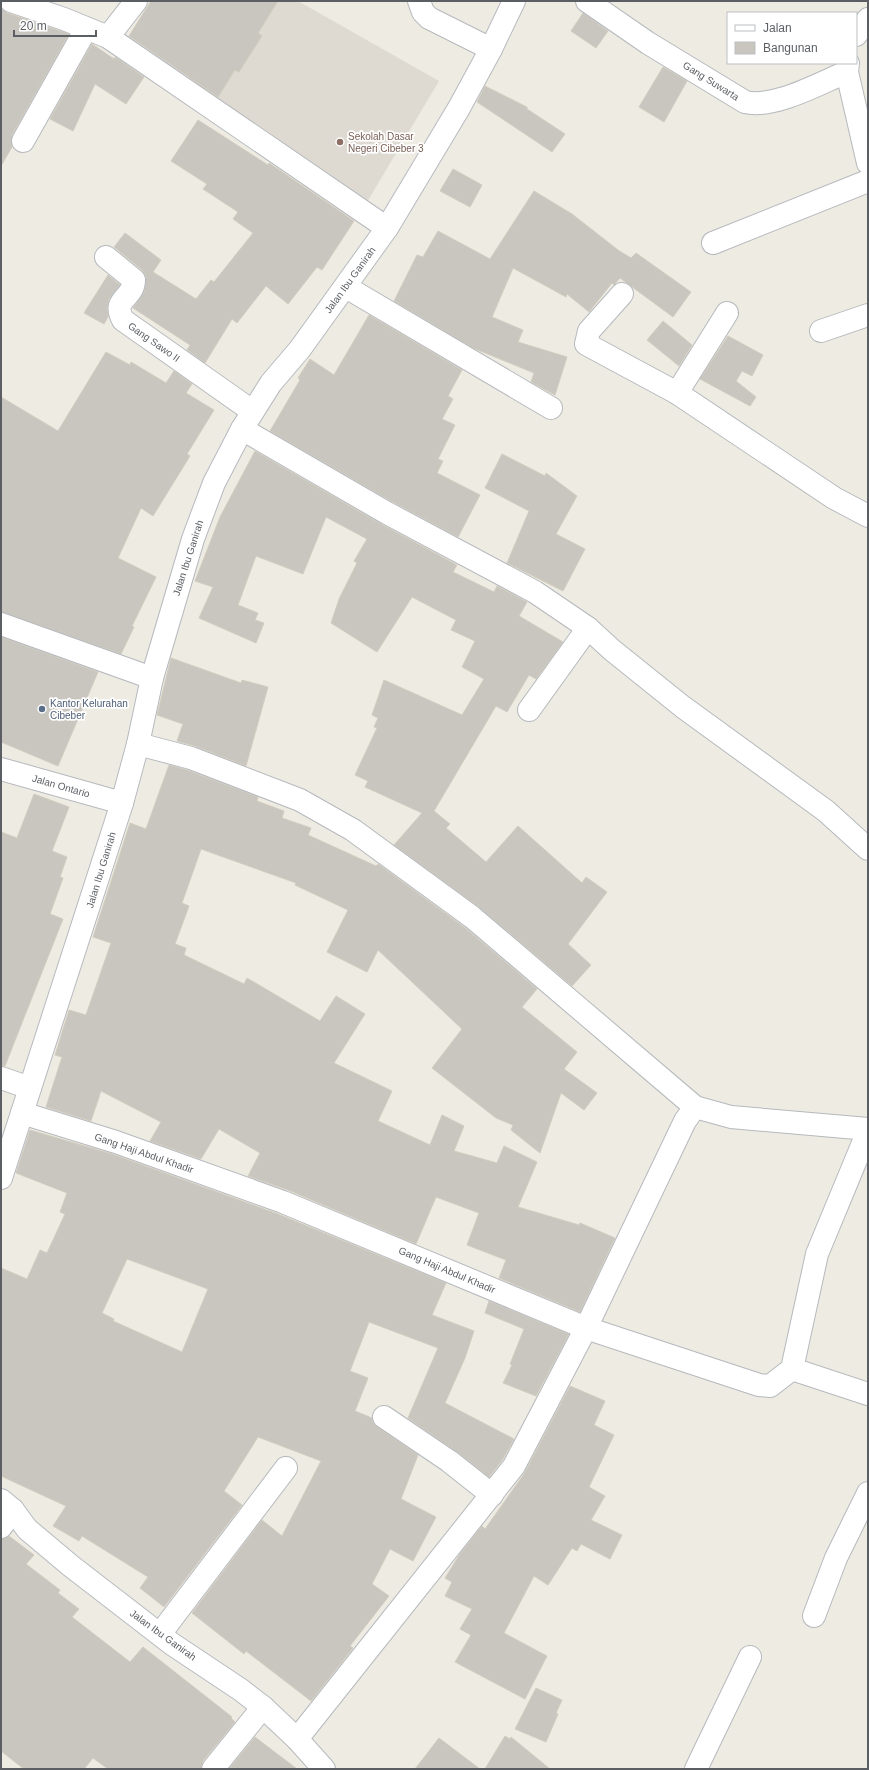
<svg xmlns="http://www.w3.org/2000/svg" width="869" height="1770" font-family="Helvetica,sans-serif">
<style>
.education{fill:#dedad1}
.building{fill:#c9c6bf;stroke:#d3cdc0;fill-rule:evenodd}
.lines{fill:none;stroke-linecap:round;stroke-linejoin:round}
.street-casing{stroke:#b5b9bd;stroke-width:24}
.secondary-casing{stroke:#b6babf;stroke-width:24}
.street{stroke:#fff;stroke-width:22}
.secondary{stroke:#fff;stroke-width:22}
.education-dot{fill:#8d6e63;stroke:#fff;stroke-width:1.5}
.service-dot{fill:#5c6f8a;stroke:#fff;stroke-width:1.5}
.labels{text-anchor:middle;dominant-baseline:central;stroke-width:3.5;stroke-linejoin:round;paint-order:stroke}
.street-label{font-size:10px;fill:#5b5f64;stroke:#fff}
.education-label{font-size:10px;fill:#785e54;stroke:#fff;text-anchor:start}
.service-label{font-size:10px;fill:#4e5e75;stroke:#fff;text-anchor:start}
</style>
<rect width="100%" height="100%" fill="#eeebe2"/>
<path class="education" d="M 242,1 L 298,1 L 439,81 L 367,202 L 186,82 Z"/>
<g class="building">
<path d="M 151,1 L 278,1 L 258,33 L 262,36 L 239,72 L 235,70 L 218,97 L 129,36 Z"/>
<path d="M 1,8 L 7,13 L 69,34 L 12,135 L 11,141 L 12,147 L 1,166 Z"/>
<path d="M 583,13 L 608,31 L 596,48 L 571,31 Z"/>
<path d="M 92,44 L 114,59 L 115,57 L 144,77 L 126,104 L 95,84 L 73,131 L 50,119 Z"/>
<path d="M 663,67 L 687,81 L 664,122 L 639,107 Z"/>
<path d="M 485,86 L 527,107 L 527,109 L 565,134 L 552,152 L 477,102 Z"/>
<path d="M 198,120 L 268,165 L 269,163 L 354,221 L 322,270 L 317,267 L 288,304 L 266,286 L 237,323 L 232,319 L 205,363 L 187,350 L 190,345 L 133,308 L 144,292 L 146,276 L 142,270 L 114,247 L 125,233 L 161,260 L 153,272 L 196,299 L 211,280 L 214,282 L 253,233 L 233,219 L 238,212 L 203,189 L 207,184 L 171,161 Z"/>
<path d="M 453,169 L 482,185 L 470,207 L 440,191 Z"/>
<path d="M 534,191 L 572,214 L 618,250 L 631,258 L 636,253 L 691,292 L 673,317 L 620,278 L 614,285 L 612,283 L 589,312 L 567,294 L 566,297 L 513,268 L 492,317 L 523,330 L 518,342 L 567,357 L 555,395 L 531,382 L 534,373 L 473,348 L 394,301 L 417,255 L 423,257 L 438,231 L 490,259 Z"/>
<path d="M 108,275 L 120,285 L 109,299 L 107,308 L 108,317 L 104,324 L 84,313 Z"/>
<path d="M 369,315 L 462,370 L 448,396 L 453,399 L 442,419 L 455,425 L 438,459 L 443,461 L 437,473 L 480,495 L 458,537 L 393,502 L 270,431 L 300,380 L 298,378 L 310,359 L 334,375 Z"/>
<path d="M 663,321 L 692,345 L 679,366 L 647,340 Z"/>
<path d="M 728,336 L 763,355 L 752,376 L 742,371 L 736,381 L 756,397 L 750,406 L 700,379 Z"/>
<path d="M 106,352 L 130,365 L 131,362 L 166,383 L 174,371 L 192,384 L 186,393 L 214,410 L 187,454 L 190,456 L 153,516 L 141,508 L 118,558 L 156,577 L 132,626 L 134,627 L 121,654 L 1,612 L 1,397 L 58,431 Z"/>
<path d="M 255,451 L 381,524 L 457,565 L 453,572 L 494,592 L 497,586 L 527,602 L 519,616 L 563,642 L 536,679 L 529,675 L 507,712 L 496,706 L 434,811 L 450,824 L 446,828 L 486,862 L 518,826 L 582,883 L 586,877 L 607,892 L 568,944 L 591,965 L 572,986 L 479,907 L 394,845 L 422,813 L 365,787 L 368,781 L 355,775 L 377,728 L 374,727 L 378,718 L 372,715 L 384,680 L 462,715 L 484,679 L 462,667 L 475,641 L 451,630 L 456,620 L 412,597 L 377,652 L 331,623 L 339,599 L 357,563 L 354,561 L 367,539 L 326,517 L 303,574 L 256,556 L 238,605 L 258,613 L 255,620 L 264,623 L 256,643 L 199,618 L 213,587 L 195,581 L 220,517 Z"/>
<path d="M 502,454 L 545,476 L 546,473 L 577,496 L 556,534 L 585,549 L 563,591 L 507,563 L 529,511 L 485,488 Z"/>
<path d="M 1,637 L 98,672 L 58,766 L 1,742 Z"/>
<path d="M 171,658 L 241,683 L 242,680 L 268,687 L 246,766 L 195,746 L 177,741 L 183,724 L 157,715 Z"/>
<path d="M 169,765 L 187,770 L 258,797 L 257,801 L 284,811 L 282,818 L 311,828 L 308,835 L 376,866 L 378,864 L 464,927 L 537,989 L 522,1007 L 577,1052 L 564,1069 L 597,1093 L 584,1110 L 561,1093 L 540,1153 L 511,1130 L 513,1125 L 496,1118 L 432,1068 L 462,1029 L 378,950 L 367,972 L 327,952 L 348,910 L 295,885 L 296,883 L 201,849 L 182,903 L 189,906 L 175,944 L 186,948 L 184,955 L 244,984 L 247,978 L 320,1021 L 336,996 L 365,1014 L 334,1063 L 392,1091 L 378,1121 L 430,1145 L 442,1115 L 464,1126 L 454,1151 L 497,1163 L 504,1146 L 537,1162 L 518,1207 L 579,1225 L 580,1223 L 615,1238 L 580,1312 L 499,1278 L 506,1260 L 467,1245 L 479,1213 L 436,1197 L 416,1244 L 288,1190 L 248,1176 L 260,1153 L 219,1129 L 201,1159 L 150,1141 L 161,1122 L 101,1091 L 91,1121 L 46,1107 L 62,1057 L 55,1055 L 69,1010 L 86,1015 L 111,943 L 93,937 L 130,823 L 146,829 Z"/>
<path d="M 34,794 L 69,807 L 52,851 L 67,857 L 60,877 L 63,878 L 50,914 L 63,919 L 5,1066 L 1,1066 L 1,832 L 17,838 Z"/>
<path d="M 30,1130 L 112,1154 L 278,1214 L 446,1283 L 432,1315 L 474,1331 L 465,1358 L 445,1403 L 514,1439 L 503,1459 L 489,1477 L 456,1451 L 408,1418 L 438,1348 L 369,1322 L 350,1371 L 368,1378 L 355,1411 L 372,1418 L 373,1423 L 377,1427 L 418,1455 L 401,1499 L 436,1517 L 413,1561 L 390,1549 L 372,1584 L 389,1596 L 350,1646 L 353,1648 L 311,1701 L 246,1651 L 244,1654 L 192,1613 L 262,1520 L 282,1536 L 321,1461 L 258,1437 L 224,1491 L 242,1505 L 164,1607 L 140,1588 L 148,1577 L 82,1536 L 79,1541 L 53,1526 L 66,1506 L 1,1476 L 1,1268 L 27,1279 L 40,1250 L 47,1253 L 65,1214 L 60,1212 L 67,1193 L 16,1173 ZM 127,1259 L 208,1289 L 182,1352 L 113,1321 L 114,1319 L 102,1313 Z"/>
<path d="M 489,1301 L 569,1334 L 536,1396 L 503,1383 L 512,1365 L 510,1364 L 524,1329 L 485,1313 Z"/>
<path d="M 570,1386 L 605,1401 L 594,1425 L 614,1435 L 589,1487 L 605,1496 L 591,1520 L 622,1535 L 610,1559 L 581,1544 L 577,1551 L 572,1548 L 548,1585 L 534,1576 L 504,1633 L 547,1656 L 525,1699 L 455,1662 L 471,1635 L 460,1629 L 472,1609 L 445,1596 L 452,1582 L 445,1578 L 460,1554 L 482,1526 L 485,1529 L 524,1474 Z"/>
<path d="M 9,1536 L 34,1555 L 26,1564 L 60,1590 L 58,1593 L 79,1609 L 72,1617 L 130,1662 L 143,1647 L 232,1717 L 231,1718 L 235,1722 L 203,1761 L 201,1769 L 108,1769 L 93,1758 L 84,1769 L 24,1769 L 1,1751 L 1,1539 Z"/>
<path d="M 536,1688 L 562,1700 L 556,1713 L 558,1714 L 546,1742 L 515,1729 Z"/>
<path d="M 505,1736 L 510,1739 L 511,1737 L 550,1769 L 485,1769 Z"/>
<path d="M 255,1737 L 297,1769 L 229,1769 Z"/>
<path d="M 439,1738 L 480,1769 L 415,1769 Z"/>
</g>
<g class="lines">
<g class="street-casing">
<g id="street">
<path d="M 11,1 L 64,19 L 108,37 L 387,228"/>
<path d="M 419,1 L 423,12 L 429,18 L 491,49"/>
<path d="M 587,1 L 648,43 L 745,102 C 775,109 819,83 847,72"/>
<path d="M 856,35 L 868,19"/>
<path d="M 108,37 L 136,1"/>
<path d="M 848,63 L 847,72 L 868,163"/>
<path d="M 23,141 L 86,29"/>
<path d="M 713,243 L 868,181"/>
<path d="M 106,257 L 134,280 C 134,299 111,298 123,320 L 252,411"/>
<path d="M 346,287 L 551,408"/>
<path d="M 622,294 L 589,331 L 586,344 L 677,393 L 834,498 L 868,516"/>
<path d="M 821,331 L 868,315"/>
<path d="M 677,393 L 727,313"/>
<path d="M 242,429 L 387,513 L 535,592 L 588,628 L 612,650 L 683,707 L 826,811 L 868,849"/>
<path d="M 1,624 L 152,678"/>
<path d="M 529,710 L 588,628"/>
<path d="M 138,744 L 191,758 L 300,800 L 353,830 L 472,917 L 695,1107 L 731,1117 L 868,1129"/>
<path d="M 1,769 L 122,803"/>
<path d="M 1,1078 L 30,1088"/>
<path d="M 22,1113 L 116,1142 L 283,1202 L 586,1328 L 759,1385 L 770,1386 L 792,1369 L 868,1394"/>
<path d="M 792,1369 L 817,1254 L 868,1131"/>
<path d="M 384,1417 L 449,1461 L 492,1495"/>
<path d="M 1,1527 L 13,1510"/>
<path d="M 814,1616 L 836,1558 L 868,1493"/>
<path d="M 160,1634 L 286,1468"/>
<path d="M 297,1739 L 514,1466 L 586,1328 L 685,1121 L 695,1107"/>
<path d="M 213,1769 L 263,1707"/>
<path d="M 696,1769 L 750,1657"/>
</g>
</g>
<g class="secondary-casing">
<g id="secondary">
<path d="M 1,1178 L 122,803 L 138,744 L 152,678 L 193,539 L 214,483 L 242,429 L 271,383 L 300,349 L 387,228 L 459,108 L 491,49 L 514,1"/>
<path d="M 1,1500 L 13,1510 L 27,1529 L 71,1566 L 172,1644 L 241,1690 L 263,1707 L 297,1739 L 324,1769"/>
</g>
</g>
<use href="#street" class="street"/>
<use href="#secondary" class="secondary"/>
</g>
<circle class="education-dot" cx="340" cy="142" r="4"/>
<circle class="service-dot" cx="42" cy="709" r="4"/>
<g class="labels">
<g class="street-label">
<text transform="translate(711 81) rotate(32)">Gang Suwarta</text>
<text transform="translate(350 280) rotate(-54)">Jalan Ibu Ganirah</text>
<text transform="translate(154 342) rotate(35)">Gang Sawo II</text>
<text transform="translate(188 558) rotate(-72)">Jalan Ibu Ganirah</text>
<text transform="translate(61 786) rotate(16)">Jalan Ontario</text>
<text transform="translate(101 870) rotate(-73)">Jalan Ibu Ganirah</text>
<text transform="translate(144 1153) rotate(19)">Gang Haji Abdul Khadir</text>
<text transform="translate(447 1270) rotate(23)">Gang Haji Abdul Khadir</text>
<text transform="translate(163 1635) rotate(36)">Jalan Ibu Ganirah</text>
</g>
<g class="education-label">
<text x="348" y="136">Sekolah Dasar<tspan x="348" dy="12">Negeri Cibeber 3</tspan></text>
</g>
<g class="service-label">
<text x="50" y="703">Kantor Kelurahan<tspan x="50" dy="12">Cibeber</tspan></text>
</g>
</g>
<rect width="869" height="1770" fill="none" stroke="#5b5f64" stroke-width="4"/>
<rect x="727" y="12" width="130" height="52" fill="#ffffff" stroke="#bdbfc1"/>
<rect x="735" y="25" width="20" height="6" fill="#ffffff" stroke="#bdbfc1"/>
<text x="763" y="32" font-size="12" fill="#5b5f64">Jalan</text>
<rect x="735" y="42" width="20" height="12" fill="#c9c6bf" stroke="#bdbfc1"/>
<text x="763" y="52" font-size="12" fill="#5b5f64">Bangunan</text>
<path d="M14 30v6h82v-6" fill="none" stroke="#5b5f64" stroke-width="2"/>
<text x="20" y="30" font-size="12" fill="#5b5f64" stroke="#ffffff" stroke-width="3" paint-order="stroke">20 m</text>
</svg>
